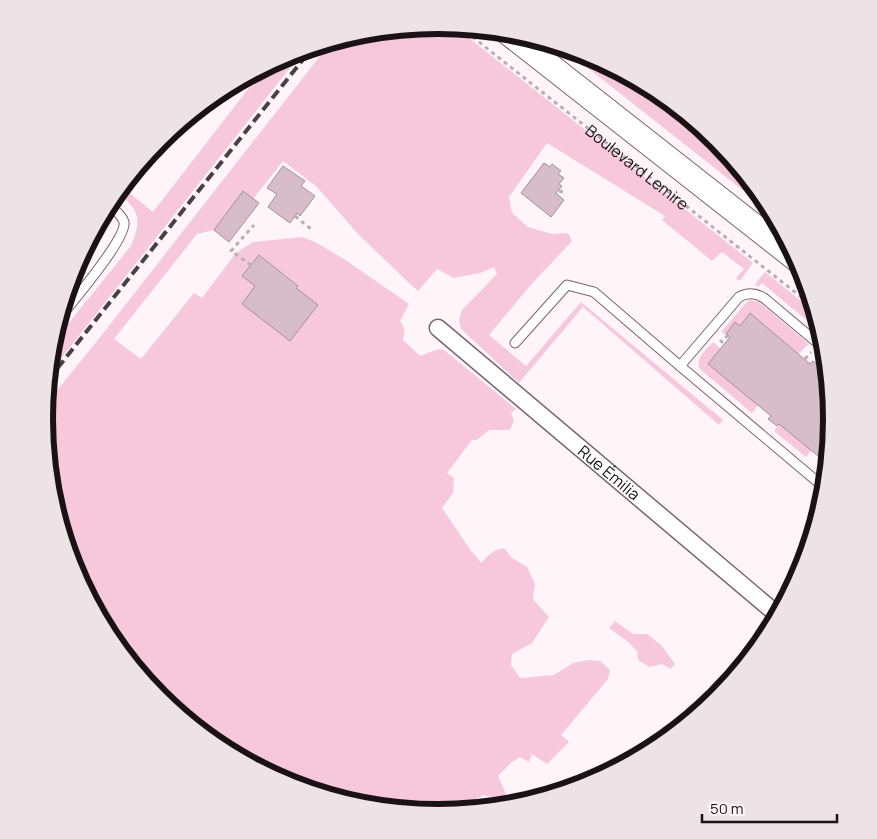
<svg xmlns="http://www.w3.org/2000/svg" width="877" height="839" font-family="Manrope,sans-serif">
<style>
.green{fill:#f7c8dc;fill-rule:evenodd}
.building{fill:#d6bdc7;stroke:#a68e98}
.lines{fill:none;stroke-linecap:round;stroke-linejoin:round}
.service-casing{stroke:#7a646d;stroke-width:11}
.minor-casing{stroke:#7a646d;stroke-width:19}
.secondary-casing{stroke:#7a646d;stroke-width:26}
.path{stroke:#b9afb3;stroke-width:3;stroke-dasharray:4 4;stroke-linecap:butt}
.service{stroke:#fff;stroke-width:9}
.minor{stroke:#fff;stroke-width:16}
.secondary{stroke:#fff;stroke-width:24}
.rail{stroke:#494043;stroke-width:4;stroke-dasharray:10 5;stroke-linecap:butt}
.labels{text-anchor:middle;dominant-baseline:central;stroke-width:4.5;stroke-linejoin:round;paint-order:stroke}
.street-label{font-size:16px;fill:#1a1215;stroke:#fff4f8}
.rim{fill:none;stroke:#1a1215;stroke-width:6}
</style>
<rect width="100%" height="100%" fill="#fff4f8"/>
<g class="green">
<path d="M 438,25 L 454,26 L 753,263 L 740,281 L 736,278 L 744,269 L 722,252 L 712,261 L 662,220 L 665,216 L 547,143 L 509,197 L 512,213 L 528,227 L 552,234 L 568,233 L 572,241 L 529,287 L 489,335 L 526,366 L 581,302 L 723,420 L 719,425 L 583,307 L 519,383 L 461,329 L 459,320 L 462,310 L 497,274 L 494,267 L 480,273 L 454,278 L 437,269 L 418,291 L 407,281 L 358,234 L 317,187 L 283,161 L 253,199 L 243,191 L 214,230 L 197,234 L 114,339 L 141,359 L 194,293 L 202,298 L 236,253 L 253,242 L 302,237 L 317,243 L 344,259 L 409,304 L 400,321 C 405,328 405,332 403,340 L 420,356 L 438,349 L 444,350 L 516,409 L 511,413 L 514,421 L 510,430 L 489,430 L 477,440 L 472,440 L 447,473 L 454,478 L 453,493 L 442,508 L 471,551 L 476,556 L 481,563 C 489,555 492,550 504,548 L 512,558 L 527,567 L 535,584 L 533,599 L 549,617 L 532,643 L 512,654 L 511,665 L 520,678 L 554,675 L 573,663 L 588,660 L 600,661 L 610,670 L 608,679 L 561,735 L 569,742 L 547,764 L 532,754 L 529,762 L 520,757 L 512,762 L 498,776 L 506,794 L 502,800 L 483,795 L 465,805 L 464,809 L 465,811 L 438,814 L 361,806 L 287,784 L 219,747 L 159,698 L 110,638 L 74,570 L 52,496 L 44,419 L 46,404 L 101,336 L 331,42 L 362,33 ZM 259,255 L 298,285 L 296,288 L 318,305 L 290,341 L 242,304 L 255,286 Z"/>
<path d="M 560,46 L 590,55 L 606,64 L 643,98 L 651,88 L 658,92 L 718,141 L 767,201 L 774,215 Z"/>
<path d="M 304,50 L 63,356 L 49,374 L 51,345 L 131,246 C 142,218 140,211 117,192 L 122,187 L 153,212 L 265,67 L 288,55 Z"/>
<path d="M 765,272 L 816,313 L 822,333 L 762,283 L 758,287 L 755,284 Z"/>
<path d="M 750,300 L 759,302 L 809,344 L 807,346 L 806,346 L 799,354 L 750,314 L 740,326 L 735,322 L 726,334 L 724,334 L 722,331 L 746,303 Z"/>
<path d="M 713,342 L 721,349 L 708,364 L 758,405 L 752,413 L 700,369 C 695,358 706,350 713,342 Z"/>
<path d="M 780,424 L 811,450 L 806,457 L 774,431 Z"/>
<path d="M 615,621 L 633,634 L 647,634 L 661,645 L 675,664 L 671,669 L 662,664 L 649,667 L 638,660 L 637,651 L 627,641 L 609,628 Z"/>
</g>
<g class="building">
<path d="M 255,72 L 241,90 L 234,84 Z"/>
<path d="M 544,163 L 550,167 L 552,164 L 561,171 L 558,174 L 564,178 L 559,184 L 562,186 L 556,193 L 564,200 L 551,217 L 521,193 Z"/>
<path d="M 283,166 L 305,181 L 301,186 L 315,196 L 300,216 L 297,213 L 290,223 L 268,207 L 277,194 L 267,188 Z"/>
<path d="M 243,191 L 259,203 L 229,242 L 214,230 Z"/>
<path d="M 259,255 L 298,286 L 296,288 L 318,305 L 290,341 L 242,304 L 255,286 L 242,276 Z"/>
<path d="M 75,266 L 82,272 L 67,291 L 74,268 Z"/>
<path d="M 750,313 L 810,364 L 813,361 L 823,369 L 821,372 L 829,379 L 833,420 L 829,465 L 779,424 L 777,426 L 772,422 L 768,419 L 771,416 L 708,364 L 730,337 L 726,334 L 735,322 L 740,326 Z"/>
</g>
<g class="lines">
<g class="service-casing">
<g id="service">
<path d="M 92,234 L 113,208"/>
<path d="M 59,319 C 71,303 127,239 124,222 C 122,215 114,209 108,205"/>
<path d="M 515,343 L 567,285 L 594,292 L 680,366"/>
<path d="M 826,489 L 680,366 L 739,297 C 748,292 756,293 764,298 L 826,350"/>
</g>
</g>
<g class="minor-casing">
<g id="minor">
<path id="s2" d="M 438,328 L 779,616"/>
</g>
</g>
<g class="secondary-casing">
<path id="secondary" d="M 507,32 L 800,262"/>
</g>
<g class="path">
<path id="s1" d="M 460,27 L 815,308"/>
<path d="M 559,191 L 567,193"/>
<path d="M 295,216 L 311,229"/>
<path d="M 251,265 L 231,251 L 254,225"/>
<path d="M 720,340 L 722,342 L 728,335"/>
<path d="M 805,359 L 811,352"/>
</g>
<use href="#service" class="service"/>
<use href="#minor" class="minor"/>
<use href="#secondary" class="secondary"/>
<path class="rail" d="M 48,380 L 313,47"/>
</g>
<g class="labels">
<g class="street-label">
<text stroke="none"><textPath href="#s1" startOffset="226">Boulevard Lemire</textPath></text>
<text stroke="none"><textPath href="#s2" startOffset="224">Rue Émilia</textPath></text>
</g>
</g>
<path d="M0 0H877V839H0ZM53 419a385 385 0 1 1 770 0a385 385 0 1 1-770 0Z" fill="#ede2e6" fill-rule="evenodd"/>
<path class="rim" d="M53 419a385 385 0 1 1 770 0a385 385 0 1 1-770 0Z"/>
<path d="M702 814v8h135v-8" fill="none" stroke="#1a1215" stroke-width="2.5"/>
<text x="710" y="814" font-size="15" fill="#1a1215" stroke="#fff4f8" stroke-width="4" paint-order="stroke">50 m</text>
</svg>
